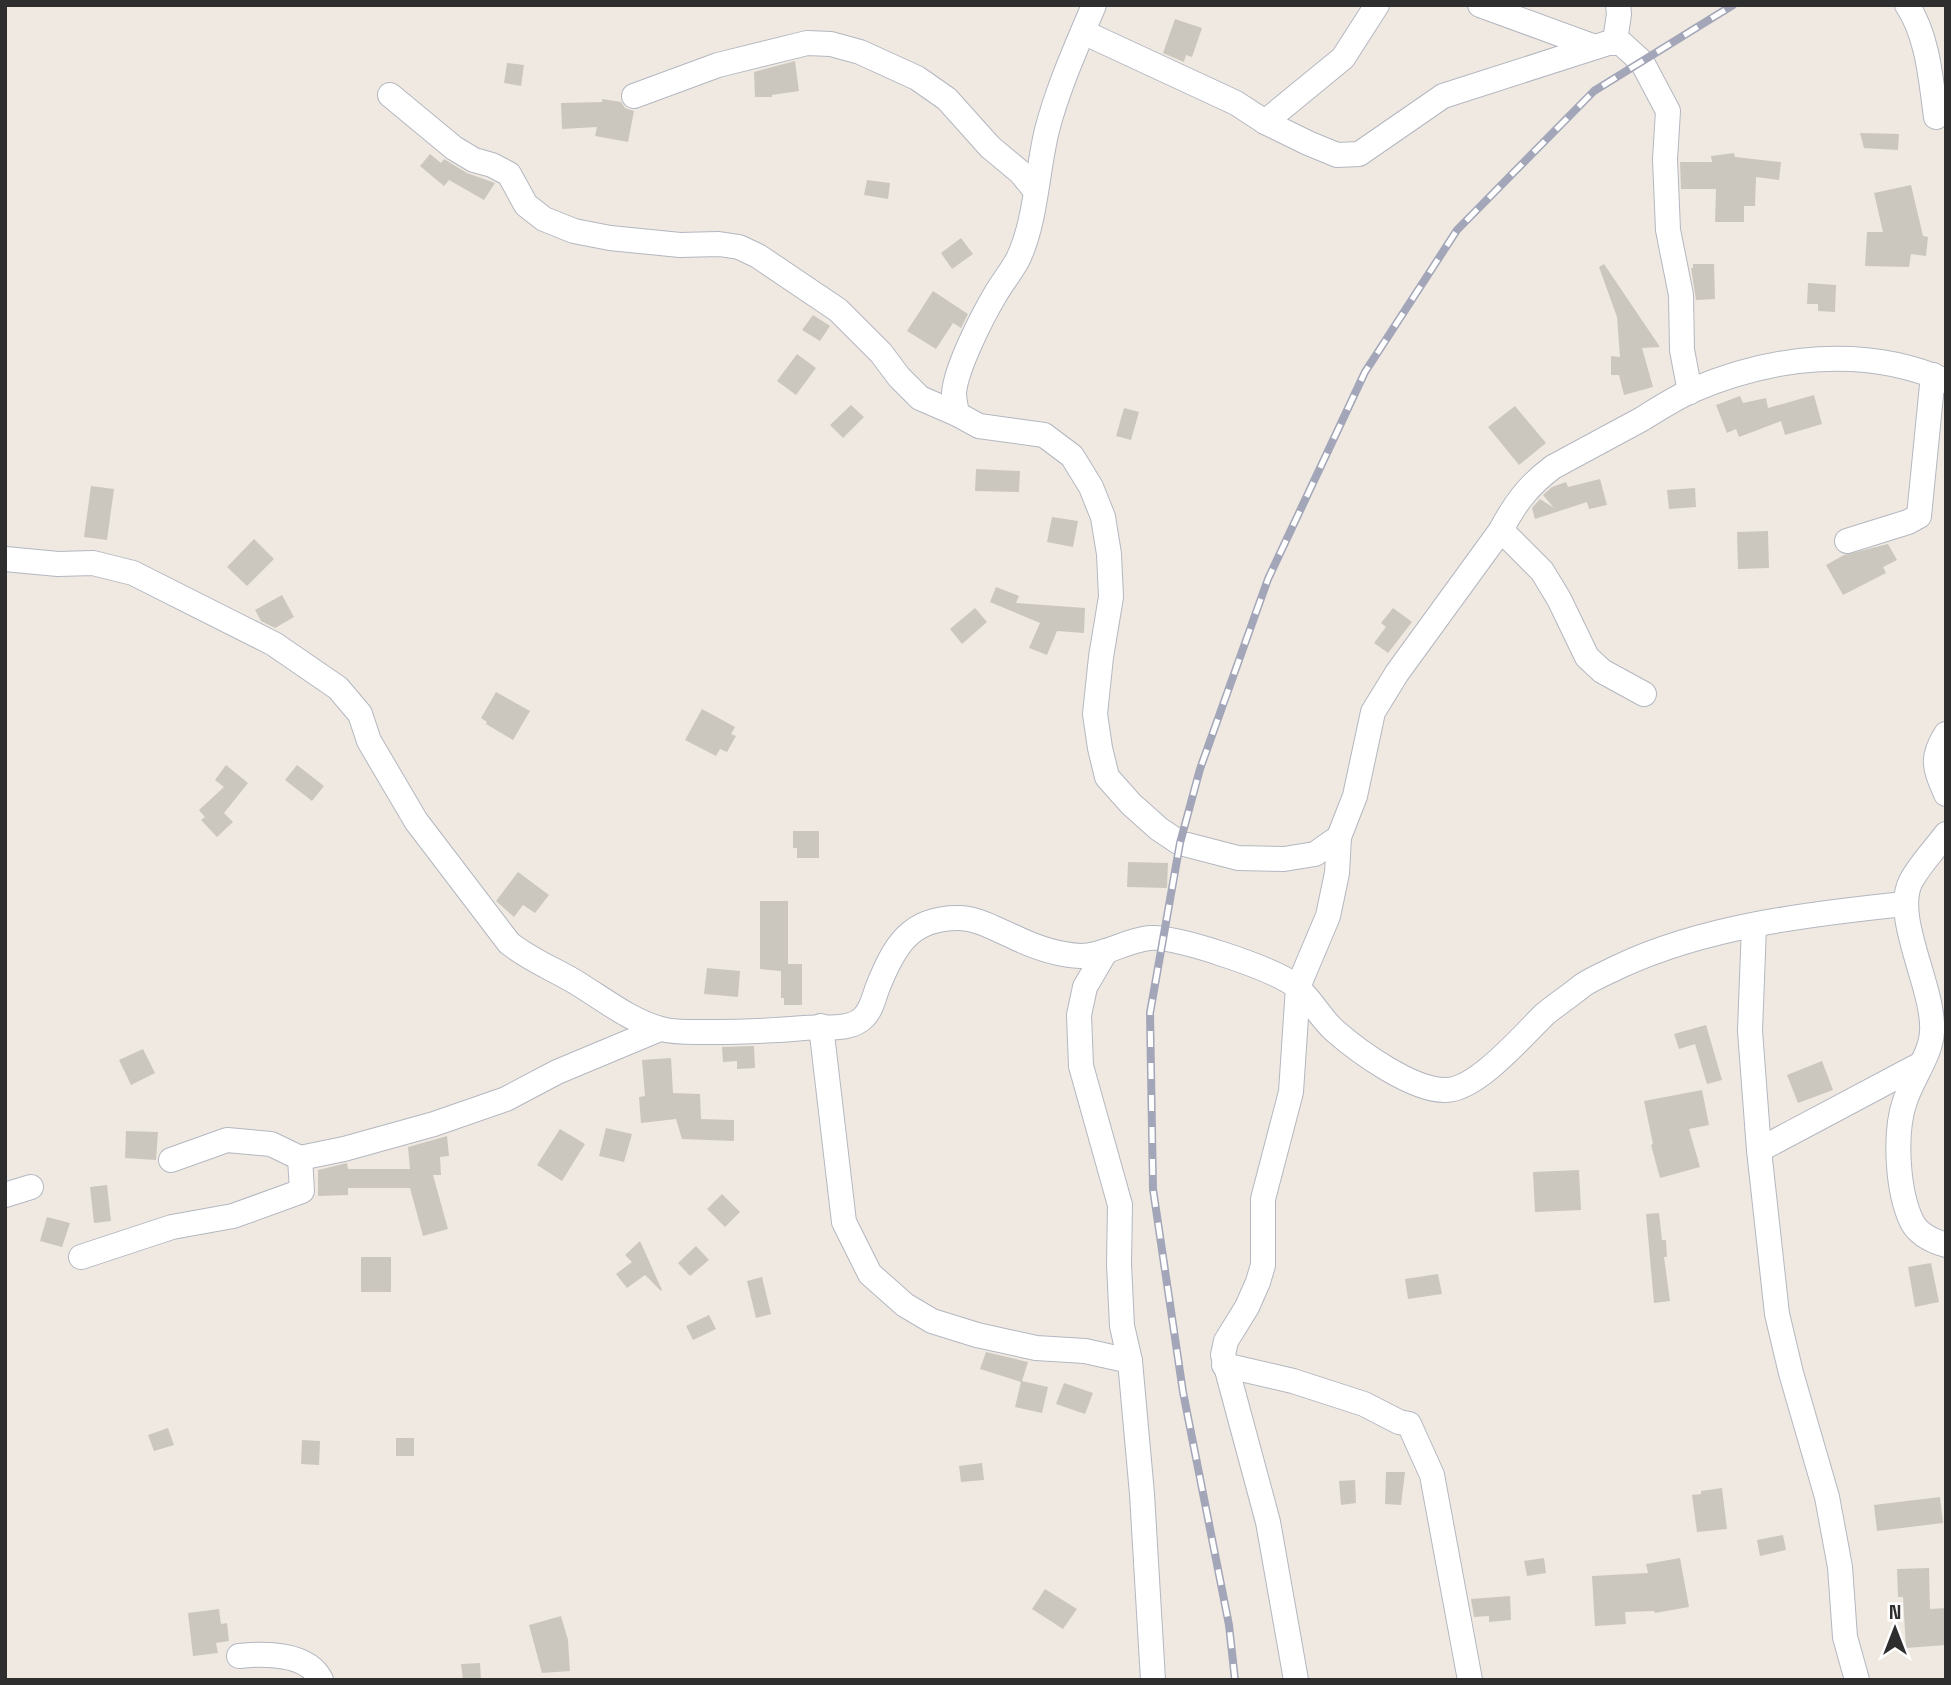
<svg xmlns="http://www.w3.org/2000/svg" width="1951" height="1685" font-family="'Space Grotesk',sans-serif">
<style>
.building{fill:#cbc7bf}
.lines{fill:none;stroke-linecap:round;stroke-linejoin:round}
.street-casing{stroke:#b4b7c1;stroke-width:26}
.street{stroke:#fff;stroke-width:24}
.rail-casing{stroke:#a3a6b8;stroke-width:8}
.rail{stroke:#fff;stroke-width:5;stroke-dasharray:16;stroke-linecap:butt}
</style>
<rect width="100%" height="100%" fill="#efe9e1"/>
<g class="building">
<path d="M 1175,19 L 1202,28 L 1192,57 L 1186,55 L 1184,62 L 1163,53 Z"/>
<path d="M 795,61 L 799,91 L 772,95 L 772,97 L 755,97 L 754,72 Z"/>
<path d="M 507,63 L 524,65 L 521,86 L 504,83 Z"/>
<path d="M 602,99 L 621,102 L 625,108 L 634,111 L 628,142 L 595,136 L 597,127 L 562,129 L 561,103 L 602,102 Z"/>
<path d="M 1860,133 L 1899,134 L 1898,150 L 1864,148 Z"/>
<path d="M 1734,153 L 1735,157 L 1781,162 L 1779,180 L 1756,177 L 1755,206 L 1744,206 L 1744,222 L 1715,222 L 1716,189 L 1681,189 L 1680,162 L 1712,162 L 1711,156 Z"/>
<path d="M 430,154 L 441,163 L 444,159 L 467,173 L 495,183 L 484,200 L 449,180 L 444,186 L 420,166 Z"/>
<path d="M 867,180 L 890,183 L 888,199 L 864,195 Z"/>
<path d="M 1911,185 L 1923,236 L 1928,237 L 1926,256 L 1911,254 L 1909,267 L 1865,266 L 1867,232 L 1883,232 L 1874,193 Z"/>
<path d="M 961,238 L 973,254 L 952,269 L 941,253 Z"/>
<path d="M 1604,264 L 1660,347 L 1642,348 L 1653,387 L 1624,395 L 1619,375 L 1611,375 L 1611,356 L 1620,357 L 1617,317 L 1599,267 Z"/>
<path d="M 1693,264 L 1714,264 L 1715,299 L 1696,300 L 1691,268 L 1693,268 Z"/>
<path d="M 1808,283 L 1836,285 L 1835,312 L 1818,311 L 1818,304 L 1807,304 Z"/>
<path d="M 933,291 L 968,314 L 961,328 L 953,323 L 936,349 L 907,331 Z"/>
<path d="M 813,315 L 830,326 L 820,341 L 802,330 Z"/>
<path d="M 797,354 L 816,368 L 796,395 L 777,381 Z"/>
<path d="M 1814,395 L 1822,424 L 1785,435 L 1781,421 L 1739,437 L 1736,429 L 1727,433 L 1716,405 L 1740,396 L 1743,403 L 1766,398 L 1768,408 Z"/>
<path d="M 851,405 L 864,417 L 843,438 L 830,425 Z"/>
<path d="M 1515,406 L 1546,443 L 1519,465 L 1488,427 Z"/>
<path d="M 1124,408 L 1139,412 L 1131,440 L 1116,436 Z"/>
<path d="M 976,469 L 1020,471 L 1019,492 L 975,491 Z"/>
<path d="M 1600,479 L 1607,505 L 1589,509 L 1587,502 L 1535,519 L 1532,508 L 1540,499 L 1554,508 L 1543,495 L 1552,487 L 1566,482 L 1568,487 Z"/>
<path d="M 91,486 L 114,489 L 107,540 L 84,537 Z"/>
<path d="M 1695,488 L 1696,507 L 1669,509 L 1667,490 Z"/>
<path d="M 1052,517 L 1078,521 L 1073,547 L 1047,542 Z"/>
<path d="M 1768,531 L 1769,568 L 1738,569 L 1737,532 Z"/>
<path d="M 254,539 L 274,559 L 247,586 L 227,567 Z"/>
<path d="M 1888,544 L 1897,560 L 1883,567 L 1886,573 L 1843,595 L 1826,565 L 1844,555 Z"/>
<path d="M 996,587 L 1019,596 L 1016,603 L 1085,608 L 1084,633 L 1057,631 L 1047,655 L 1029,648 L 1040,623 L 990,602 Z"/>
<path d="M 282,595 L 294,617 L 275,628 L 261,621 L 255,610 Z"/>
<path d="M 975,608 L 987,622 L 962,644 L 950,629 Z"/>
<path d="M 1393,608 L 1412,622 L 1388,653 L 1374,643 L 1386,627 L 1381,623 Z"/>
<path d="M 496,692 L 530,711 L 513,740 L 486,724 L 487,722 L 481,718 Z"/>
<path d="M 702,709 L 735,727 L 731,734 L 736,736 L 727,752 L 720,749 L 716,756 L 685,740 Z"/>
<path d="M 226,765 L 248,783 L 224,813 L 233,822 L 217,837 L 201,820 L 205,817 L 199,810 L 224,787 L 215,780 Z"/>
<path d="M 297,765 L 324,786 L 312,801 L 285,780 Z"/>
<path d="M 793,831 L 819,831 L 819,858 L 797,858 L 797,848 L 793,848 Z"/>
<path d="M 1128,862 L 1168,863 L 1167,888 L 1127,887 Z"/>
<path d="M 518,872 L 549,895 L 535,913 L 523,905 L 514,917 L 496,901 Z"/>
<path d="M 760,901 L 788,901 L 788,964 L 802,964 L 802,1005 L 784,1005 L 784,998 L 781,998 L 781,971 L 760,969 Z"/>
<path d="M 707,968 L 740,971 L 738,997 L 704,994 Z"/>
<path d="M 1706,1025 L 1722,1080 L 1707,1084 L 1695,1044 L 1679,1049 L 1674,1034 Z"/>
<path d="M 754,1046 L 755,1068 L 737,1069 L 737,1061 L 723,1062 L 722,1047 Z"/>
<path d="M 143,1049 L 155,1073 L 131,1085 L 119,1060 Z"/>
<path d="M 671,1058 L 673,1093 L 700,1094 L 701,1119 L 734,1120 L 734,1141 L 682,1139 L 676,1119 L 641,1123 L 639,1097 L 645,1096 L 642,1060 Z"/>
<path d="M 1822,1061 L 1833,1090 L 1798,1103 L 1787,1075 Z"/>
<path d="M 1702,1090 L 1709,1125 L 1689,1129 L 1700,1167 L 1660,1178 L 1651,1145 L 1653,1144 L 1644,1101 Z"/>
<path d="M 606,1128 L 632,1134 L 624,1162 L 599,1156 Z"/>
<path d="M 560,1129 L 585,1144 L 562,1181 L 537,1165 Z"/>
<path d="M 126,1131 L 158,1132 L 156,1160 L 125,1158 Z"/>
<path d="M 447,1136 L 449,1156 L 440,1157 L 441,1175 L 433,1175 L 448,1229 L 423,1236 L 410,1188 L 348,1188 L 348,1195 L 318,1196 L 318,1170 L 347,1163 L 348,1169 L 410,1169 L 408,1147 Z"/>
<path d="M 1579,1170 L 1581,1210 L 1535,1212 L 1533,1172 Z"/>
<path d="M 107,1185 L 111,1221 L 94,1223 L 90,1187 Z"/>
<path d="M 722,1194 L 740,1212 L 725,1227 L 707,1209 Z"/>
<path d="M 1659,1213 L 1662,1240 L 1666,1240 L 1667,1257 L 1664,1257 L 1670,1301 L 1654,1303 L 1646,1214 Z"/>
<path d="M 47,1217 L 70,1223 L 62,1247 L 40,1241 Z"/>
<path d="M 640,1241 L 662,1290 L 661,1291 L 645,1275 L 627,1288 L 616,1274 L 632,1262 L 625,1255 Z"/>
<path d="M 696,1246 L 709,1260 L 690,1276 L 678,1263 Z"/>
<rect x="361" y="1257" width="30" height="35"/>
<path d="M 1931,1263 L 1939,1302 L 1915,1307 L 1908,1267 Z"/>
<path d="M 1438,1274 L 1442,1294 L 1408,1299 L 1405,1279 Z"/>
<path d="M 762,1277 L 771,1314 L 756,1318 L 747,1281 Z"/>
<path d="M 709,1315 L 716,1329 L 693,1340 L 686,1326 Z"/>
<path d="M 986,1352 L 1028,1362 L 1022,1381 L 1048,1387 L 1042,1413 L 1015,1407 L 1021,1382 L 980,1369 Z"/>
<path d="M 1064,1383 L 1093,1393 L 1085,1414 L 1056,1404 Z"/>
<path d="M 168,1428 L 174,1445 L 154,1451 L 148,1435 Z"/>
<rect x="396" y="1438" width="18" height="18"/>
<path d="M 302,1440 L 320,1441 L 319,1465 L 301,1464 Z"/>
<path d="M 982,1463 L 984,1480 L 961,1482 L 959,1466 Z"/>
<path d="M 1386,1472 L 1405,1472 L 1401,1505 L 1385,1504 Z"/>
<path d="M 1355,1480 L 1356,1503 L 1341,1505 L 1339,1481 Z"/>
<path d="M 1722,1488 L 1727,1529 L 1697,1532 L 1692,1495 L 1701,1494 L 1701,1491 Z"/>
<path d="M 1940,1497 L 1943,1523 L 1877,1531 L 1874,1505 Z"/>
<path d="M 1783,1535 L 1786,1550 L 1760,1556 L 1757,1540 Z"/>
<path d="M 1544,1558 L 1546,1573 L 1527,1576 L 1524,1561 Z"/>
<path d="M 1680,1558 L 1689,1607 L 1655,1613 L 1654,1611 L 1625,1612 L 1626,1624 L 1595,1626 L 1592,1576 L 1648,1573 L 1646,1564 Z"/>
<path d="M 1929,1568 L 1930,1609 L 1946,1608 L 1946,1645 L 1906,1648 L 1903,1597 L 1898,1597 L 1897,1569 Z"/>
<path d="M 1045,1589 L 1077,1609 L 1063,1629 L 1032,1609 Z"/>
<path d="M 1510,1596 L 1511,1620 L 1489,1622 L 1489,1616 L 1474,1617 L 1471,1599 Z"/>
<path d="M 219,1609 L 221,1624 L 227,1623 L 229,1641 L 216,1643 L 218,1653 L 193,1656 L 188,1613 Z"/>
<path d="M 561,1616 L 568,1640 L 570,1671 L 542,1673 L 529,1625 Z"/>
<path d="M 480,1663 L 481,1680 L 463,1680 L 461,1664 Z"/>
</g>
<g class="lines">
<g class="street-casing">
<g id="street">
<path d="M 1094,5 C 1077,46 1058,87 1047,130 C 1037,170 1036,222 1018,259 C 1011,272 1002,283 995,295 C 982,317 956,368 954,393 C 954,400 956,407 957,414 L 979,426 L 1044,435 L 1072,456 L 1091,487 L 1103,517 L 1109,554 L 1111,597 L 1101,657 L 1095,714 L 1100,748 L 1107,777 L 1131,804 L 1159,829 L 1180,843 L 1238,858 L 1284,859 L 1315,854 L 1339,837 L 1355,796 L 1373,712 L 1397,673 L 1501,530 C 1515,503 1529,485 1553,467 C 1583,451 1612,435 1642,419 C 1658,409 1675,398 1693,390 C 1772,356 1865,345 1946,381"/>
<path d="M 1480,5 L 1595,47"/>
<path d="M 1907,5 C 1928,36 1931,81 1936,117"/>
<path d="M 1083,32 L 1236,103 L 1265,122 L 1308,143 L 1337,155 L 1359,154 L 1443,96 L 1608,43 L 1621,43 L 1642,62 L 1668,111 L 1665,159 L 1668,230 L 1681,295 L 1682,350 L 1690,392"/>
<path d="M 1615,41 L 1619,14 L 1618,5"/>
<path d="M 390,95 L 454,148 L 474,160 L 492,165 L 509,174 L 526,205 L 544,219 L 574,231 L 610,238 L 680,245 L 719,244 L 739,247 L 758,256 L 838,310 L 881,353 L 899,377 L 920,398 L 957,414"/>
<path d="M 634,96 L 718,65 L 807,43 L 831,44 L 860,52 L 917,78 L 947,99 L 990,147 L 1020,172 L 1035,190"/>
<path d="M 1265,122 L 1343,58 L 1377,5"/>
<path d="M 1501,530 L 1542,571 L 1559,599 L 1587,657 L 1602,671 L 1644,694"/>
<path d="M 1847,541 L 1908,522 L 1919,516 L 1933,375"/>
<path d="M 5,559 L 58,564 L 93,563 L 133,573 L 274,644 L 338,688 L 360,714 L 369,741 L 416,821 L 509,943 C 530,960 554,969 577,983 C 603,999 631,1021 661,1029 C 676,1033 693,1032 708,1032 C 741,1032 772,1031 804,1028 C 823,1026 850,1032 864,1017 C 871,1010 874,998 877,989 C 894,946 910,917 960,918 C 979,919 995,929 1012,936 C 1032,946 1058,955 1081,956 C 1105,956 1126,940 1150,938 C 1177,936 1270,968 1293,984 C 1310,996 1319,1017 1335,1031 C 1359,1052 1413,1091 1446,1090 C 1477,1090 1523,1035 1545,1014 C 1557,1004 1571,995 1583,985 C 1594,978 1606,973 1618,967 C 1705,926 1809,914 1904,904"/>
<path d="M 1946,734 C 1930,759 1935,768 1946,794"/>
<path d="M 1946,834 C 1935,849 1920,864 1911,881 C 1892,917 1935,989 1932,1032 C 1931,1054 1912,1079 1905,1101 C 1894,1132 1897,1191 1912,1222 C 1919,1235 1932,1241 1946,1245"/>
<path d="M 1754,926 L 1750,1031 L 1759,1150 L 1777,1314 L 1791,1373 L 1827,1497 L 1840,1567 L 1845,1637 L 1857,1680"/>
<path d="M 1106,951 L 1085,987 L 1079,1015 L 1081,1066 L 1120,1205 L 1119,1264 L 1122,1326 L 1130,1361 L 1142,1494 L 1153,1680"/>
<path d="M 821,1026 L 844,1222 L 870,1274 L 905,1305 L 932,1321 L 977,1335 L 1036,1348 L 1085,1351 L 1130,1361"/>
<path d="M 1759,1150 L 1919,1065"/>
<path d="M 171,1160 L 227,1140 L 271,1144 L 300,1158 L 344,1149 L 434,1124 L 506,1099 L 557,1072 L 660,1029"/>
<path d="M 5,1195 L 31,1187"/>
<path d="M 81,1257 L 172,1227 L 233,1216 L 302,1191 L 300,1158"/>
<path d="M 1224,1365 L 1293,1381 L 1364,1404 L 1399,1422 L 1409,1424 L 1432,1475 L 1470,1680"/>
<path d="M 239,1656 C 265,1653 308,1653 321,1680"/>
<path d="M 1296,1680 L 1268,1522 L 1223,1355 L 1226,1341 L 1247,1307 L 1258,1282 L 1263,1265 L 1263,1199 L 1291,1092 L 1298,987 L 1328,916 L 1337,873 L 1339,837"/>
</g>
</g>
<use href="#street" class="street"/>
<g class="rail-casing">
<path id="rail" d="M 1235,1680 L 1229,1625 L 1183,1392 L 1153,1189 L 1150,1013 L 1180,843 L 1200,769 L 1268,579 L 1365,372 L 1457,230 L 1594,91 L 1733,5"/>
</g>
<use href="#rail" class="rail"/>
</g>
<rect width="1951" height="1685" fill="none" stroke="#2e2e2e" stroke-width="14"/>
<g transform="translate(1895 1629)" stroke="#ffffff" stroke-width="5" paint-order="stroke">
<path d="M0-5L12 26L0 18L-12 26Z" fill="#2e2e2e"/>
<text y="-10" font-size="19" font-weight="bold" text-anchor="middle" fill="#2e2e2e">N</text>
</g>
</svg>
